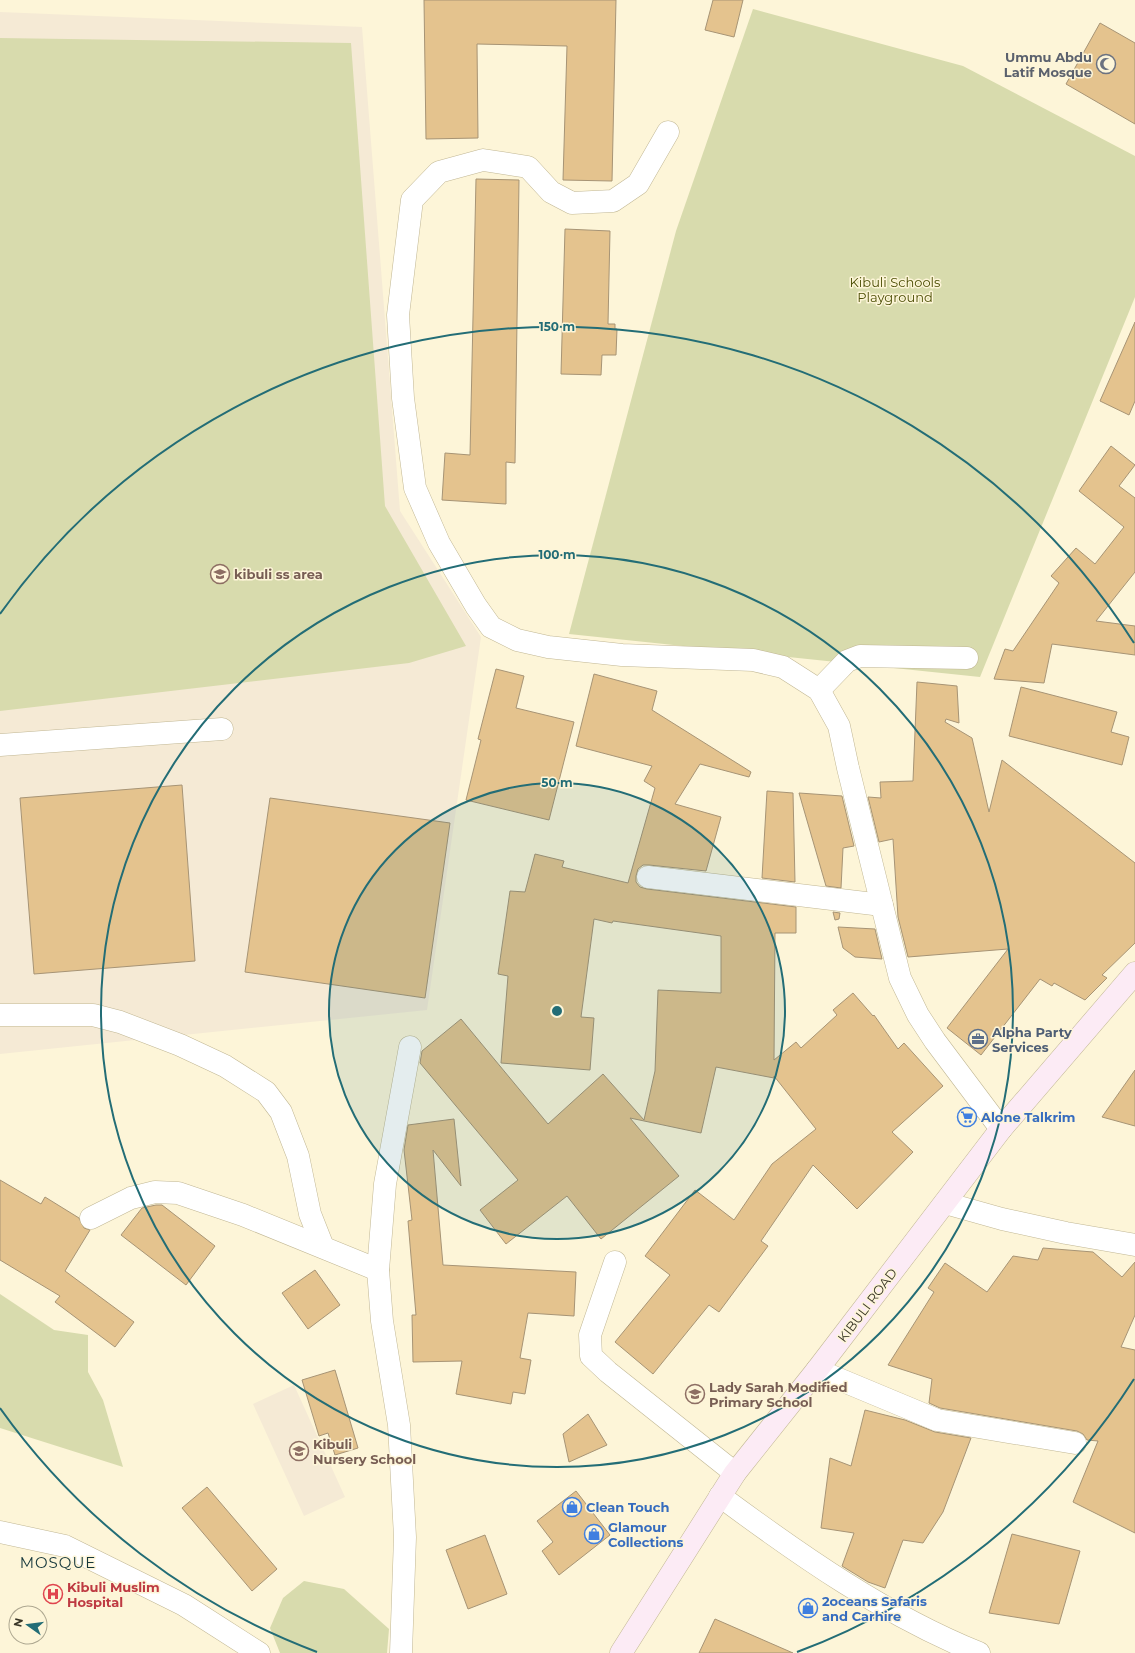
<svg xmlns="http://www.w3.org/2000/svg" width="1135" height="1653" font-family="Montserrat,sans-serif">
<style>
.education{fill:#f5ead5}
.green{fill:#d8dbad}
.building{fill:#e4c38e;stroke:#a79475}
.lines{fill:none;stroke-linecap:round;stroke-linejoin:round}
.street-casing{stroke:#c1b794;stroke-width:23}
.secondary-casing{stroke:#c1b794;stroke-width:23}
.street{stroke:#fff;stroke-width:22}
.secondary{stroke:#fcebf5;stroke-width:22}
.ring{fill:none;stroke:#236d76;stroke-width:2}
.labels{text-anchor:middle;dominant-baseline:central;stroke-width:3;stroke-linejoin:round;paint-order:stroke}
.worship-label{font-size:13px;font-weight:bold;fill:#5b616d;stroke:#fdf5d8;text-anchor:end}
.park-label{font-size:13px;fill:#4d4f06;stroke:#fdf5d8}
.education-label{font-size:13px;font-weight:bold;fill:#785e54;stroke:#fdf5d8;text-anchor:start}
.service-label{font-size:13px;font-weight:bold;fill:#4e5e75;stroke:#fdf5d8;text-anchor:start}
.shop-label{font-size:13px;font-weight:bold;fill:#366cbe;stroke:#fdf5d8;text-anchor:start}
.street-label{font-size:13px;fill:#383426;stroke:#fdf5d8}
.health-label{font-size:13px;font-weight:bold;fill:#be3a42;stroke:#fdf5d8;text-anchor:start}
.quarter-label{font-size:15px;letter-spacing:1px;fill:#15373b;stroke:#fdf5d8}
.centre{fill:#236d76;stroke:#fdf5d8;stroke-width:2}
.ring-label{font-size:12px;text-anchor:middle;font-weight:bold;fill:#236d76;stroke:#fdf5d8;stroke-width:3;stroke-linejoin:round;paint-order:stroke}
</style>
<rect width="100%" height="100%" fill="#fdf5d8"/>
<g class="education">
<path d="M 0,12 L 362,27 L 400,511 L 481,637 L 427,1010 L 0,1054 Z"/>
<path d="M 294,1385 L 345,1497 L 304,1516 L 253,1404 Z"/>
</g>
<g class="green">
<path d="M 753,9 L 963,66 L 1135,156 L 1135,297 L 980,677 L 569,634 L 676,231 Z"/>
<path d="M 0,38 L 351,43 L 385,506 L 466,646 L 409,663 L 0,711 Z"/>
<path d="M 0,1294 L 54,1330 L 88,1335 L 88,1372 L 103,1400 L 123,1467 L 0,1428 Z"/>
<path d="M 304,1581 L 344,1589 L 389,1629 L 387,1653 L 280,1653 L 270,1628 L 283,1598 Z"/>
</g>
<g class="building">
<path d="M 424,0 L 616,0 L 612,181 L 563,180 L 567,46 L 477,44 L 478,138 L 426,139 Z"/>
<path d="M 713,0 L 743,0 L 734,37 L 705,30 Z"/>
<path d="M 1100,23 L 1135,43 L 1135,124 L 1066,84 Z"/>
<path d="M 476,179 L 519,180 L 515,463 L 506,462 L 506,504 L 442,500 L 445,453 L 470,455 Z"/>
<path d="M 565,229 L 610,231 L 608,324 L 615,324 L 615,329 L 617,329 L 616,355 L 602,355 L 601,375 L 561,374 Z"/>
<path d="M 1135,322 L 1135,401 L 1129,415 L 1100,401 Z"/>
<path d="M 1111,446 L 1135,465 L 1119,486 L 1135,498 L 1135,572 L 1096,621 L 1135,626 L 1135,655 L 1052,644 L 1044,683 L 994,679 L 1005,649 L 1013,651 L 1059,583 L 1051,576 L 1076,548 L 1095,564 L 1124,527 L 1079,491 Z"/>
<path d="M 496,669 L 524,676 L 516,708 L 574,722 L 549,820 L 466,800 L 481,740 L 478,739 Z"/>
<path d="M 594,674 L 657,691 L 652,710 L 751,772 L 749,777 L 700,764 L 675,804 L 721,817 L 706,871 L 649,865 L 643,865 L 638,869 L 636,876 L 636,882 L 640,887 L 647,889 L 796,907 L 796,933 L 775,933 L 774,1060 L 796,1042 L 801,1048 L 837,1015 L 833,1010 L 853,993 L 873,1016 L 874,1015 L 898,1049 L 904,1043 L 943,1086 L 892,1132 L 913,1152 L 857,1209 L 813,1165 L 761,1241 L 768,1246 L 719,1312 L 709,1305 L 653,1374 L 615,1342 L 670,1275 L 645,1256 L 695,1190 L 734,1220 L 772,1164 L 816,1129 L 774,1076 L 774,1078 L 716,1067 L 701,1133 L 630,1118 L 679,1176 L 601,1239 L 567,1196 L 506,1244 L 480,1210 L 518,1180 L 420,1063 L 422,1051 L 461,1019 L 548,1124 L 603,1074 L 644,1120 L 655,1071 L 658,990 L 721,993 L 721,936 L 613,921 L 612,923 L 594,919 L 581,1017 L 594,1018 L 590,1070 L 501,1063 L 508,976 L 498,974 L 510,891 L 525,892 L 535,854 L 564,861 L 562,867 L 628,883 L 655,788 L 644,781 L 652,766 L 576,746 Z"/>
<path d="M 917,682 L 957,686 L 959,723 L 946,719 L 945,722 L 972,738 L 989,812 L 1002,760 L 1135,863 L 1135,943 L 1102,975 L 1107,978 L 1085,1000 L 1054,983 L 1052,986 L 1040,979 L 981,1055 L 947,1028 L 1008,949 L 908,957 L 898,917 L 893,839 L 879,842 L 868,797 L 881,798 L 880,782 L 913,781 Z"/>
<path d="M 1021,687 L 1117,712 L 1111,732 L 1129,737 L 1122,765 L 1009,736 Z"/>
<path d="M 182,785 L 195,961 L 34,974 L 20,798 Z"/>
<path d="M 767,791 L 793,793 L 795,882 L 762,878 Z"/>
<path d="M 799,793 L 842,796 L 854,846 L 843,848 L 841,888 L 826,886 Z"/>
<path d="M 270,798 L 450,823 L 425,998 L 245,972 Z"/>
<path d="M 833,912 L 840,913 L 839,919 L 835,920 Z"/>
<path d="M 838,927 L 875,929 L 882,959 L 855,957 L 843,948 Z"/>
<path d="M 1135,1070 L 1135,1126 L 1102,1117 Z"/>
<path d="M 454,1119 L 461,1186 L 433,1150 L 443,1265 L 576,1272 L 574,1316 L 528,1313 L 520,1358 L 531,1360 L 525,1394 L 513,1392 L 511,1404 L 456,1394 L 462,1361 L 413,1362 L 412,1315 L 416,1315 L 408,1221 L 412,1220 L 404,1150 L 408,1125 Z"/>
<path d="M 0,1180 L 41,1204 L 45,1197 L 79,1218 L 84,1228 L 90,1230 L 65,1271 L 134,1322 L 115,1347 L 55,1302 L 60,1296 L 0,1260 Z"/>
<path d="M 156,1205 L 162,1205 L 215,1246 L 186,1285 L 121,1235 L 142,1208 Z"/>
<path d="M 1043,1248 L 1093,1252 L 1122,1277 L 1135,1262 L 1135,1315 L 1121,1347 L 1135,1350 L 1135,1533 L 1073,1502 L 1098,1441 L 1087,1440 L 1083,1434 L 1077,1431 L 940,1408 L 929,1403 L 932,1379 L 888,1365 L 934,1292 L 928,1288 L 945,1263 L 987,1292 L 1013,1256 L 1038,1260 Z"/>
<path d="M 315,1270 L 340,1305 L 308,1329 L 282,1293 Z"/>
<path d="M 335,1370 L 358,1448 L 335,1455 L 328,1433 L 319,1436 L 302,1380 Z"/>
<path d="M 865,1410 L 905,1420 L 935,1432 L 971,1438 L 943,1512 L 923,1543 L 903,1540 L 885,1588 L 868,1582 L 842,1566 L 854,1533 L 821,1528 L 830,1458 L 851,1466 Z"/>
<path d="M 588,1414 L 607,1445 L 569,1462 L 563,1434 Z"/>
<path d="M 207,1487 L 277,1569 L 252,1591 L 182,1508 Z"/>
<path d="M 576,1491 L 610,1535 L 559,1575 L 542,1551 L 553,1542 L 537,1521 Z"/>
<path d="M 1012,1534 L 1080,1551 L 1059,1624 L 989,1613 Z"/>
<path d="M 485,1535 L 507,1594 L 468,1609 L 446,1550 Z"/>
<path d="M 715,1619 L 793,1653 L 699,1653 Z"/>
</g>
<g class="lines">
<g class="street-casing">
<g id="street">
<path d="M 668,132 L 638,184 L 613,201 L 572,203 L 551,192 L 528,167 L 483,160 L 439,172 L 412,200 L 398,315 L 403,398 L 415,488 L 439,543 L 476,606 L 491,627 L 517,640 L 548,647 L 622,655 L 753,660 L 783,667 L 819,690 L 839,726 L 848,768 L 900,978 L 918,1015 L 935,1041 L 1001,1129"/>
<path d="M 819,690 L 847,661 L 860,656 L 967,658"/>
<path d="M 0,745 L 222,729"/>
<path d="M 648,877 L 882,905"/>
<path d="M 0,1015 L 93,1015 L 120,1022 L 180,1045 L 225,1066 L 266,1092 L 281,1112 L 298,1156 L 310,1214 L 323,1247"/>
<path d="M 945,1203 L 1002,1219 L 1066,1233 L 1135,1245"/>
<path d="M 91,1218 L 131,1198 L 155,1192 L 178,1193 L 243,1215 L 378,1270"/>
<path d="M 615,1262 L 590,1335 L 591,1356 L 608,1372 L 735,1473"/>
<path d="M 817,1370 L 937,1420 L 1075,1443"/>
<path d="M 720,1496 C 801,1556 885,1615 979,1653"/>
<path d="M 0,1532 L 65,1546 L 184,1605 L 259,1653"/>
<path d="M 401,1653 L 405,1537 L 399,1425 L 382,1321 L 378,1270 L 385,1184 L 410,1047"/>
</g>
</g>
<g class="secondary-casing">
<path id="secondary" d="M 621,1653 L 735,1473 L 817,1370 L 1001,1129 L 1135,973"/>
</g>
<use href="#street" class="street"/>
<use href="#secondary" class="secondary"/>
</g>
<circle cx="557" cy="1011" r="228" fill="#236d76" fill-opacity=".12"/>
<g class="ring">
<circle cx="557" cy="1011" r="228"/>
<circle cx="557" cy="1011" r="456"/>
<path d="M1134 1379A684 684 0 0 1 797 1652M317 1652A684 684 0 0 1 0 1408M0 614A684 684 0 0 1 1134 643"/>
</g>
<defs>
<g id="mosque-ring" transform="scale(1)"><circle r="9.5" fill="#fdf5d8" stroke="#6b7280" stroke-width="1.5"/><path d="M3.5-4.9A6 6 0 1 0 3.5 4.9A5 5 0 1 1 3.5-4.9Z" fill="#6b7280"/></g>
<g id="school-ring" transform="scale(1)"><circle r="9.5" fill="#fdf5d8" stroke="#8d6e63" stroke-width="1.5"/><path d="M0-5L7-2L0 1L-7-2ZM-4 1L0 2.5L4 1V4Q0 6-4 4Z" fill="#8d6e63"/></g>
<g id="office-ring" transform="scale(1)"><circle r="9.5" fill="#fdf5d8" stroke="#5c6f8a" stroke-width="1.5"/><path d="M-6-3h4V-5.5h4V-3h4V5H-6ZM-1-4.5V-3h2v-1.5ZM-6 0V1H6V0Z" fill="#5c6f8a"/></g>
<g id="supermarket-ring" transform="scale(1)"><circle r="9.5" fill="#fdf5d8" stroke="#3f7fe0" stroke-width="1.5"/><path d="M-6-5.5h2.5l.6 2H6L4.5 2H-2.5L-4.4-4H-6ZM-1.5 3.2a1.3 1.3 0 1 0 .1 0ZM3 3.2a1.3 1.3 0 1 0 .1 0Z" fill="#3f7fe0"/></g>
<g id="shop-ring" transform="scale(1)"><circle r="9.5" fill="#fdf5d8" stroke="#3f7fe0" stroke-width="1.5"/><path d="M-5-2.5h2.3a2.7 3.5 0 0 1 5.4 0H5L5.5 6h-11ZM-1.5-2.5h3a1.5 2.3 0 0 0-3 0Z" fill="#3f7fe0"/></g>
<g id="hospital-ring" transform="scale(1)"><circle r="9.5" fill="#fdf5d8" stroke="#e0444e" stroke-width="1.5"/><path d="M-5-5h3v3.5h4V-5h3V5h-3V1.5h-4V5h-3Z" fill="#e0444e"/></g>
</defs>
<g fill-rule="evenodd">
<use href="#mosque-ring" x="1106" y="64"/>
<use href="#school-ring" x="220" y="574"/>
<use href="#office-ring" x="978" y="1039"/>
<use href="#supermarket-ring" x="967" y="1117"/>
<use href="#school-ring" x="695" y="1394"/>
<use href="#school-ring" x="299" y="1451"/>
<use href="#shop-ring" x="572" y="1507"/>
<use href="#shop-ring" x="594" y="1534"/>
<use href="#hospital-ring" x="53" y="1594"/>
<use href="#shop-ring" x="808" y="1608"/>
</g>
<g class="labels">
<g class="worship-label">
<text x="1092" y="57">Ummu Abdu<tspan x="1092" dy="15">Latif Mosque</tspan></text>
</g>
<g class="park-label">
<text x="895" y="282">Kibuli Schools<tspan x="895" dy="15">Playground</tspan></text>
</g>
<g class="education-label">
<text x="234" y="574">kibuli ss area</text>
<text x="709" y="1387">Lady Sarah Modified<tspan x="709" dy="15">Primary School</tspan></text>
<text x="313" y="1444">Kibuli<tspan x="313" dy="15">Nursery School</tspan></text>
</g>
<g class="service-label">
<text x="992" y="1032">Alpha Party<tspan x="992" dy="15">Services</tspan></text>
</g>
<g class="shop-label">
<text x="981" y="1117">Alone Talkrim</text>
<text x="586" y="1507">Clean Touch</text>
<text x="608" y="1527">Glamour<tspan x="608" dy="15">Collections</tspan></text>
<text x="822" y="1601">2oceans Safaris<tspan x="822" dy="15">and Carhire</tspan></text>
</g>
<g class="street-label">
<text transform="translate(867 1305) rotate(-53)">KIBULI ROAD</text>
</g>
<g class="health-label">
<text x="67" y="1587">Kibuli Muslim<tspan x="67" dy="15">Hospital</tspan></text>
</g>
<g class="quarter-label">
<text x="58" y="1562">MOSQUE</text>
</g>
</g>
<circle cx="557" cy="1011" r="6" class="centre"/>
<g class="ring-label">
<text x="557" y="331">150 m</text>
<text x="557" y="559">100 m</text>
<text x="557" y="787">50 m</text>
</g>
<g transform="translate(28 1625) rotate(284)"><circle r="19" fill="#fdf5d8" stroke="#aea891"/>
<path d="M0-3L7 15L0 10L-7 15Z" fill="#236d76"/>
<text y="-6" font-size="11" font-weight="bold" text-anchor="middle" fill="#383426">N</text>
</g>
</svg>
